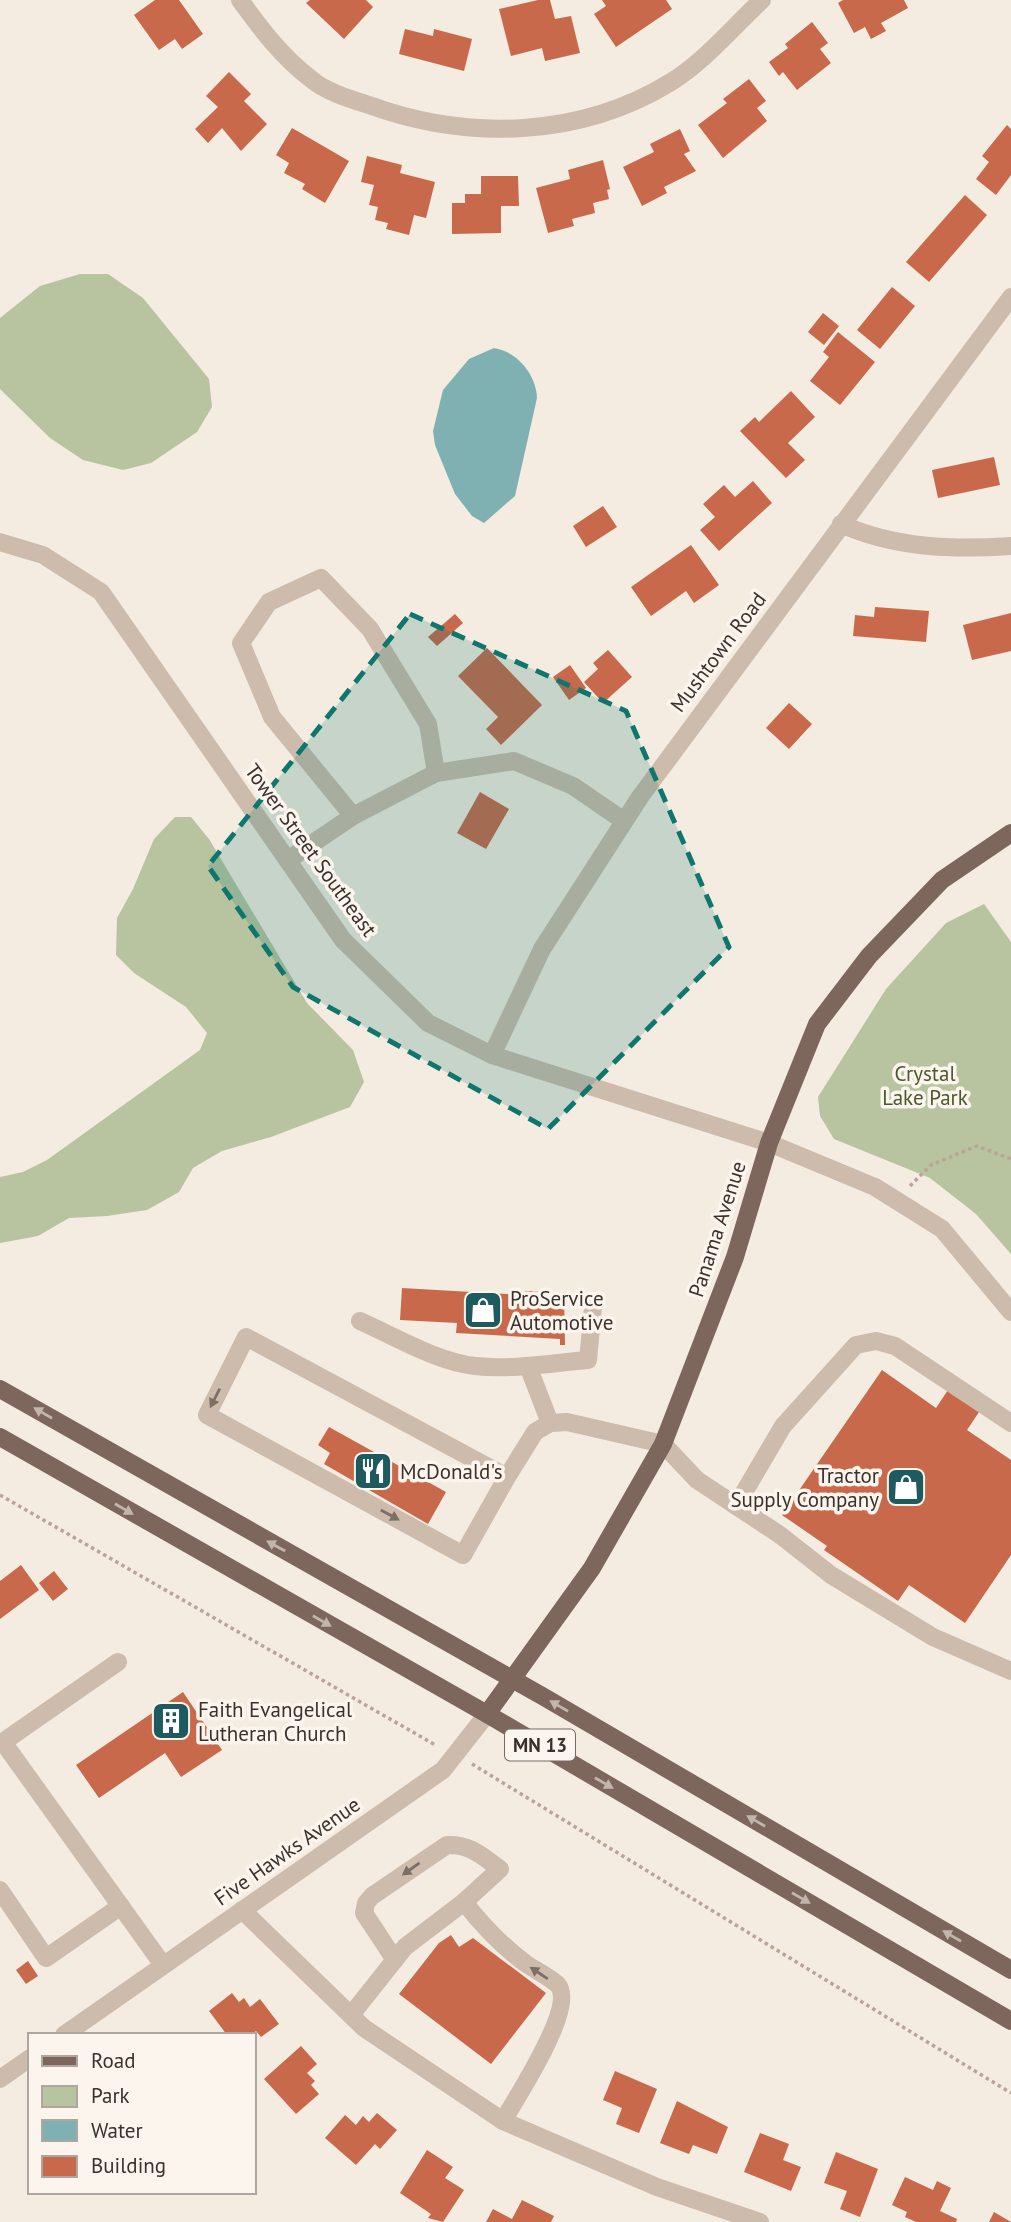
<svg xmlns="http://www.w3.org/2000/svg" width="1011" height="2222" font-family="'PT Sans',sans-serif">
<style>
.green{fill:#b8c4a0}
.water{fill:#7fb0b2}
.building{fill:#c8694b}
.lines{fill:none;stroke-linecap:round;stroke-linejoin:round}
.path{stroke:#b9a596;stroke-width:3.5;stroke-dasharray:3.5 3.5;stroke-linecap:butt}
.minor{stroke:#cdbbac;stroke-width:18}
.major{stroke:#7d675c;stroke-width:18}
.oneway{fill:#7d6f65}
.oneway2{fill:#c2b5ac}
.marked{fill:#0f766e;fill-opacity:0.2;stroke:#0f766e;stroke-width:5;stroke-dasharray:14 9;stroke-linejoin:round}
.labels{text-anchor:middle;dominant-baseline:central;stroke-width:7;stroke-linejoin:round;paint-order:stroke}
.shield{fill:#fbf5ee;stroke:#756b66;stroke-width:2}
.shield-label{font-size:19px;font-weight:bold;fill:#3b302b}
.street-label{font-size:21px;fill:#3b302b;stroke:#fbf5ee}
.park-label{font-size:21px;fill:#4a5a2e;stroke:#fbf5ee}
.poi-label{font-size:21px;fill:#3b302b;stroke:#fbf5ee;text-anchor:start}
</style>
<rect width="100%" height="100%" fill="#f4ebe1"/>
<g class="green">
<path d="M 80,274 L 108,274 L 143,298 L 209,379 L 212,407 L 197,432 L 151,463 L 123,470 L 83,460 L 50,438 L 0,389 L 0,318 L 40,286 Z"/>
<path d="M 175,817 L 191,817 L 209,839 L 307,1003 L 353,1050 L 364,1082 L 350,1107 L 271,1137 L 222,1151 L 193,1168 L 179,1192 L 147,1210 L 107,1216 L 69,1218 L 38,1236 L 0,1243 L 0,1177 L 23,1172 L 47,1160 L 200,1050 L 207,1033 L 186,1007 L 134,973 L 116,955 L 117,918 L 133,889 L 154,839 Z"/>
<path d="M 984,904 L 1011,942 L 1011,1254 L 976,1214 L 930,1178 L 834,1139 L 820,1116 L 818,1097 L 886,989 L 946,923 Z"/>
</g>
<path class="water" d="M 494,348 C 518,352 536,375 537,398 L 515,496 L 484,523 L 472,516 L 455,494 L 435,445 L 433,431 L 443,390 L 469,359 Z"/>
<g class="building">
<path d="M 155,0 L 179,0 L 203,34 L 182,49 L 175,39 L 159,50 L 134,15 Z"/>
<path d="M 310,0 L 366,0 L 373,7 L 344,39 L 306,3 Z"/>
<path d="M 538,0 L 550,0 L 555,19 L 571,16 L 580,53 L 545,61 L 542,48 L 511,56 L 499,9 Z"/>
<path d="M 602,0 L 666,0 L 672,9 L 616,47 L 594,14 L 606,6 Z"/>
<path d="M 843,0 L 904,0 L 908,8 L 881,23 L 886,31 L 871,39 L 865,27 L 854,33 L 838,3 Z"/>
<path d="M 812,22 L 828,43 L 820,49 L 831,63 L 797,90 L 783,72 L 779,76 L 769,62 L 788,48 L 785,44 Z"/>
<path d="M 405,29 L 433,36 L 434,29 L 472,39 L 464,71 L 399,54 Z"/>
<path d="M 229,72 L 251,94 L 244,101 L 267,124 L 241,151 L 222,128 L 208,143 L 195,129 L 218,107 L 206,96 Z"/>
<path d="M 749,79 L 766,101 L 757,108 L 767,121 L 723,158 L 698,125 L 727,103 L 723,99 Z"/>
<path d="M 1007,125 L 1011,129 L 1011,175 L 996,195 L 976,179 L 989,162 L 982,156 Z"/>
<path d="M 292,128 L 349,161 L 325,203 L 302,189 L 305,184 L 284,173 L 289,163 L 276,155 Z"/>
<path d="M 680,129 L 690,151 L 684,154 L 696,171 L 664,187 L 667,193 L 642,206 L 623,167 L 654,152 L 650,144 Z"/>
<path d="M 367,156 L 402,165 L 400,173 L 435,182 L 426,218 L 414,215 L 409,235 L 386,229 L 388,223 L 375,220 L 378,207 L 369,205 L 374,185 L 361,182 Z"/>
<path d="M 603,160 L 610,189 L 607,190 L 609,199 L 593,203 L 595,213 L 572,219 L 574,226 L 548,233 L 536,188 L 570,179 L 568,170 Z"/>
<path d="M 481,176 L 518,176 L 519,206 L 501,206 L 501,233 L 452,234 L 452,203 L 465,203 L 465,194 L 481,194 Z"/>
<path d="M 965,195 L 987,215 L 929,282 L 906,262 Z"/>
<path d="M 892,287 L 915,306 L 880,349 L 857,330 Z"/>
<path d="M 823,313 L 839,326 L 824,345 L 808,332 Z"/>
<path d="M 838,332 L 875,362 L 840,405 L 810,381 L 829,357 L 823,352 Z"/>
<path d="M 791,391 L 815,417 L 788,443 L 805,460 L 786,478 L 740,431 L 755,417 L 759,422 Z"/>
<path d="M 994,457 L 1000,485 L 938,498 L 932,470 Z"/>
<path d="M 753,481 L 772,503 L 719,551 L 700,530 L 715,517 L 703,504 L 724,485 L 735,497 Z"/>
<path d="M 603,506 L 617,527 L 586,547 L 573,526 Z"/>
<path d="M 691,545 L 719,585 L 694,603 L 686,591 L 651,616 L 631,587 Z"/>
<path d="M 875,607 L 929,611 L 926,642 L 853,636 L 855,615 L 874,617 Z"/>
<path d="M 1011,613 L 1011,651 L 972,660 L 963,625 Z"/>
<path d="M 455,614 L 463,623 L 437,646 L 428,637 Z"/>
<path d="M 487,648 L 542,705 L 501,745 L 486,729 L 498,717 L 458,676 Z"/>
<path d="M 608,650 L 632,677 L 603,703 L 584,682 L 598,669 L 593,663 Z"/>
<path d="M 570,665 L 586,688 L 569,700 L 553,677 Z"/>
<path d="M 789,703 L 812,724 L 789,749 L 766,728 Z"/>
<path d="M 480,792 L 509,809 L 486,849 L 457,833 Z"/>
<path d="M 402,1288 L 525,1295 L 525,1291 L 564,1293 L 565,1345 L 560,1345 L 560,1339 L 456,1333 L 457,1323 L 400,1320 Z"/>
<path d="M 882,1370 L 936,1408 L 950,1387 L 981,1409 L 967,1430 L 1011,1460 L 1011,1555 L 965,1623 L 909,1585 L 898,1601 L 824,1550 L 827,1546 L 782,1515 Z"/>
<path d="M 329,1427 L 446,1492 L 428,1524 L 324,1464 L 330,1453 L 318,1445 Z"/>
<path d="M 21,1565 L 39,1590 L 0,1619 L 0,1581 Z"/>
<path d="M 54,1571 L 68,1589 L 53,1601 L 39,1583 Z"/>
<path d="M 183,1692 L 222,1750 L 181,1777 L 165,1753 L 99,1798 L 76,1765 Z"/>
<path d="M 451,1935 L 459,1947 L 473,1938 L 546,1993 L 491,2064 L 399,1994 L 439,1943 Z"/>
<path d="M 28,1961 L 38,1976 L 26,1984 L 16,1970 Z"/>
<path d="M 232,1993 L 239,2002 L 244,1998 L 250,2007 L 260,1999 L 279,2024 L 261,2037 L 256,2031 L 251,2035 L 227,2035 L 209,2011 Z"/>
<path d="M 301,2046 L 317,2064 L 307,2073 L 315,2081 L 311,2085 L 319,2094 L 296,2114 L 264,2079 Z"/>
<path d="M 615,2071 L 657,2089 L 639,2133 L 616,2124 L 622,2108 L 603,2100 Z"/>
<path d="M 677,2101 L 728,2127 L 717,2154 L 693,2145 L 689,2154 L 660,2143 Z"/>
<path d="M 377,2113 L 397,2130 L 380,2149 L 375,2144 L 356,2165 L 325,2138 L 345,2115 L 356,2125 L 363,2116 L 369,2122 Z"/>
<path d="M 760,2133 L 789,2144 L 783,2160 L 801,2167 L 791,2191 L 744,2172 Z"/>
<path d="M 427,2150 L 453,2167 L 445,2178 L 464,2190 L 443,2222 L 428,2218 L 431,2214 L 400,2193 Z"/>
<path d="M 836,2152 L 878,2169 L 860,2217 L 840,2209 L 847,2191 L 824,2183 Z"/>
<path d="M 905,2177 L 933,2190 L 937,2181 L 951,2188 L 940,2211 L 957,2219 L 956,2222 L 916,2222 L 905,2217 L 907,2212 L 892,2205 Z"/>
<path d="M 522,2200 L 554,2216 L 551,2222 L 486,2222 L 493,2209 L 512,2219 Z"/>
<path d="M 994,2212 L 1011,2222 L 989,2222 Z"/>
</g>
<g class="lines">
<g class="path">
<path d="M 910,1186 L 931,1165 L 977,1146 L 1011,1159"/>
<path d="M 0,1495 L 437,1746"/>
<path d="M 472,1764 L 1011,2093"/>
</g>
<g class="minor">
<path d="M 240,0 C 261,29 282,57 311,79 C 326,92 350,99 369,105 C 468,141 580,138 671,82 C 705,61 733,27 762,0"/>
<path d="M 841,524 C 894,548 954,550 1011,546"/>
<path d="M 0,542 L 43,555 L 101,592 L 343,940 L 428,1023 L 492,1055 L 769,1143 L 875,1187 L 942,1229 L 1011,1312"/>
<path d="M 353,816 L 272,717 L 241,643 L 269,602 L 321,578 L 370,629 L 428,724 L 436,773"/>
<path d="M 288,860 L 353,816 L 436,773 L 514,761 L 573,786 L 624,821"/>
<path d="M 492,1055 L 542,949 L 640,797 L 1011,297"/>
<path d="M 360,1321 C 396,1337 435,1361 475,1366 C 512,1370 552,1363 588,1360 L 593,1307"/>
<path d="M 528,1366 L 550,1423"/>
<path d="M 507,1477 L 463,1555 L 207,1415 L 246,1337 L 507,1477 L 535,1432 L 550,1423 L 567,1422 L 663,1444 L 697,1480 L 780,1535 L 831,1575 L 933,1637 L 1011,1671"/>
<path d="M 736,1506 L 783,1426 L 856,1345 L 876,1341 L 895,1346 L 1011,1423"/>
<path d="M 118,1662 L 3,1742 L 163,1965"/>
<path d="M 0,1890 L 46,1958 L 121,1906"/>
<path d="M 242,1910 L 364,2028 L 503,2121 L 657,2187 L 760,2222"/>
<path d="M 395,1960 L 364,1913 L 366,1903 L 372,1896 L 447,1845 C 470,1844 482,1856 500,1869 L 464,1902 C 482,1925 502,1946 525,1963 C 535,1970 548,1976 557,1984 C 578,2005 516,2098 503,2121"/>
<path d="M 351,2015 L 405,1947 L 464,1902"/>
<path d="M 64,2035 L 443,1770 L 487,1714"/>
<path d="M 0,2079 L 30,2058"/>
</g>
<g class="major">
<path d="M 0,1389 L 544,1697 L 1011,1970"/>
<path d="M 0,1437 L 487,1714 L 1011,2021"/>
<path d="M 487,1714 L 592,1568 L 663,1444 L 735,1257 L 769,1143 L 817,1024 L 869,956 L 942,880 L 1011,833"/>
</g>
</g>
<defs><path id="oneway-solid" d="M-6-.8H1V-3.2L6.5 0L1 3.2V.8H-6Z" transform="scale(1.75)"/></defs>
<g class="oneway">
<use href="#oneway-solid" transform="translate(215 1398) rotate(117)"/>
<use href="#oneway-solid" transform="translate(390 1515) rotate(29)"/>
<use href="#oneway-solid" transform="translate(411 1869) rotate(145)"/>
<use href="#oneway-solid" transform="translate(539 1973) rotate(-146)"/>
</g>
<g class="oneway2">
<use href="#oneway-solid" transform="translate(43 1413) rotate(-150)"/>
<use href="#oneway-solid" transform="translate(124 1509) rotate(30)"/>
<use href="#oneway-solid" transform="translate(276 1546) rotate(-151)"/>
<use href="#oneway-solid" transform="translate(322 1621) rotate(30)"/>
<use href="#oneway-solid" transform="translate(559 1706) rotate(-150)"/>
<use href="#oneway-solid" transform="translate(604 1783) rotate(30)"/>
<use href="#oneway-solid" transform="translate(756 1821) rotate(-150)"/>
<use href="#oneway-solid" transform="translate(801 1898) rotate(30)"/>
<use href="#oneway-solid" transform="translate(952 1936) rotate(-150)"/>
</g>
<path class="marked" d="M 410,614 L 626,711 L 729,947 L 548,1129 L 293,987 L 208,866 Z"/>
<defs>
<g id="shop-square" transform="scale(2.0125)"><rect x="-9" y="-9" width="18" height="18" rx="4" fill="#1f5a5e" stroke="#fbf5ee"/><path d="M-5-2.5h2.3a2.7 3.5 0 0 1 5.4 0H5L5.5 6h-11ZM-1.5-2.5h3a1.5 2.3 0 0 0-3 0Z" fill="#fff"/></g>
<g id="restaurant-square" transform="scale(2.0125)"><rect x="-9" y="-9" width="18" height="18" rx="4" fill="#1f5a5e" stroke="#fbf5ee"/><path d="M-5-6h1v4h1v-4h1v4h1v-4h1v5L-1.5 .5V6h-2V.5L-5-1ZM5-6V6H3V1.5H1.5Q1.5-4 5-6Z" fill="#fff"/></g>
<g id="building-square" transform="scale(2.0125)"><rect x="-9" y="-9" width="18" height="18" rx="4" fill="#1f5a5e" stroke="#fbf5ee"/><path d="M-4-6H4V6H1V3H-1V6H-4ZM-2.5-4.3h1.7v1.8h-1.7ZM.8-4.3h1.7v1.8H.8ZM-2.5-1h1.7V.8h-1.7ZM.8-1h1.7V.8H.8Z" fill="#fff"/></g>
</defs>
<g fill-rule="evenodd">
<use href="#shop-square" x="483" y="1310"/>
<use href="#restaurant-square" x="373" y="1471"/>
<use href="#shop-square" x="906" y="1487"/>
<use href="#building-square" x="171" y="1721"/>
</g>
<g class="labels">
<rect class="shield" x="505" y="1729.5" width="70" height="31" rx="5"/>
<g class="shield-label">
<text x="540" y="1745">MN 13</text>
</g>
<g class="street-label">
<text transform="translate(718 652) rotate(-53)">Mushtown Road</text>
<text transform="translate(311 850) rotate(54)">Tower Street Southeast</text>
<text transform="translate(717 1229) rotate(-72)">Panama Avenue</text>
<text transform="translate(287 1851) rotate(-35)">Five Hawks Avenue</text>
</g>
<g class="park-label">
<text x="925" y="1073">Crystal<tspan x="925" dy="24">Lake Park</tspan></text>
</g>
<g class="poi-label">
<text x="510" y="1298">ProService<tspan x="510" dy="24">Automotive</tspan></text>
<text x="400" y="1471">McDonald's</text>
<text x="879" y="1475" text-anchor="end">Tractor<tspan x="879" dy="24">Supply Company</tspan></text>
<text x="198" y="1709">Faith Evangelical<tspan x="198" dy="24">Lutheran Church</tspan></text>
</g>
</g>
<rect x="28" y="2033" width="228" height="161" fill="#fbf5ee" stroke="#aea6a0" stroke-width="2"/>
<rect x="42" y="2056" width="35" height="10" fill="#7d675c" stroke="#aea6a0" stroke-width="2"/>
<text x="91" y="2068" font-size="21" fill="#3b302b">Road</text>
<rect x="42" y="2086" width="35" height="21" fill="#b8c4a0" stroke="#aea6a0" stroke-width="2"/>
<text x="91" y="2103" font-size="21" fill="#3b302b">Park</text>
<rect x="42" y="2120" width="35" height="21" fill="#7fb0b2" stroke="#aea6a0" stroke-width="2"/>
<text x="91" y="2138" font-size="21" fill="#3b302b">Water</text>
<rect x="42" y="2156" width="35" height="21" fill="#c8694b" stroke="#aea6a0" stroke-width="2"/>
<text x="91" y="2173" font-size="21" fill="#3b302b">Building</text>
</svg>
